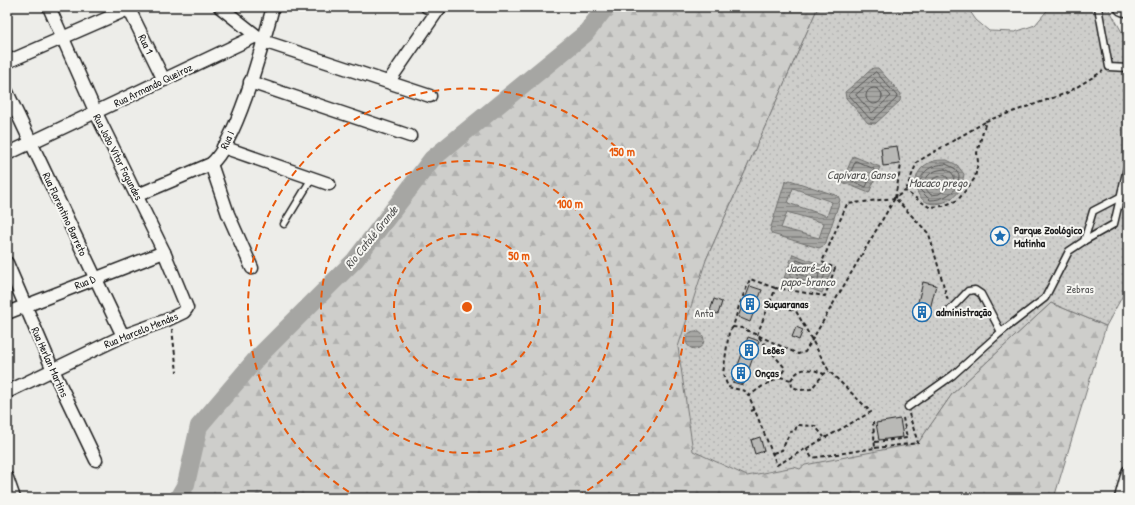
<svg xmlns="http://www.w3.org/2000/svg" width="1135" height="505" font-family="'Patrick Hand',sans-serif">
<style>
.forest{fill:url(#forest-firs);stroke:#757574}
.park{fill:url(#park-dots);stroke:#757574}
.water{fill:url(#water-rules);stroke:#6f6f6d;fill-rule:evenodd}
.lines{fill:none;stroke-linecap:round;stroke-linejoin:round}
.shore{stroke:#535352;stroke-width:1}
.river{stroke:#a6a6a3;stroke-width:18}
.building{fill:#b9b9b6;stroke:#1c1c1c}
.lane-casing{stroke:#1c1c1c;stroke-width:9}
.street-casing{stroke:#1c1c1c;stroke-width:15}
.secondary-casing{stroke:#1c1c1c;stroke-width:20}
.path{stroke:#1c1c1c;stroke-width:2;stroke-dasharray:4 3;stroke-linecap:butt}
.lane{stroke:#f6f6f2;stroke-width:6}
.street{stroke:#f6f6f2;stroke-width:12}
.secondary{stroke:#f6f6f2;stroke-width:17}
.ring{fill:none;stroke:#e8590c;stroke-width:2;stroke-dasharray:7 5}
.labels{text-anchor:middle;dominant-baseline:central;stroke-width:4;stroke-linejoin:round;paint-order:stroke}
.street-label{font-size:11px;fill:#1c1c1c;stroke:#f6f6f2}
.poi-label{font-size:11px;font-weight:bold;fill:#1c1c1c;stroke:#f6f6f2;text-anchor:start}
.park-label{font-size:11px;fill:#515151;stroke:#f6f6f2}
.water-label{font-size:12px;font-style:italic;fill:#535352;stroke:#f6f6f2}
.centre{fill:#e8590c;stroke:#f6f6f2;stroke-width:2}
.ring-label{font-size:12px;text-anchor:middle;font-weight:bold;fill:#e8590c;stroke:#f6f6f2;stroke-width:4;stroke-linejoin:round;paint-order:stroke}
</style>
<defs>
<pattern id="forest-firs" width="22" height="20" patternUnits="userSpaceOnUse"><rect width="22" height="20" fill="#cececb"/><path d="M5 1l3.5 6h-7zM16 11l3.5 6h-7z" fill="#b0b0ae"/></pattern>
<pattern id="park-dots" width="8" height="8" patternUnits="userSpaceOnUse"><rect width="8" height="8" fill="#cececb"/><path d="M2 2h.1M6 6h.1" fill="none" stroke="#b0b0ae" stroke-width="1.8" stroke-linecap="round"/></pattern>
<pattern id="water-rules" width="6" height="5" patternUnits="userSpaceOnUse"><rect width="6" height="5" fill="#a6a6a3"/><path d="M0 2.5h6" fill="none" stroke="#868684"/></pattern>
</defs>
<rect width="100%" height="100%" fill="#edede9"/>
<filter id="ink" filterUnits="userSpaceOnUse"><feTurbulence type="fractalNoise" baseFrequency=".025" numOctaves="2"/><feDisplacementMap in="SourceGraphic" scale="8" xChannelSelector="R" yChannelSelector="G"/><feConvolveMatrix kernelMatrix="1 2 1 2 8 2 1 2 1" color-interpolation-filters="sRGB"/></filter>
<g filter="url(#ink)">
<path class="forest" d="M 606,7 L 818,7 L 706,260 L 917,444 L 952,394 L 1051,303 L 1106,326 L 1054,498 L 178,498 L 186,484 L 199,426 L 257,358 L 355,260 L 432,159 L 585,34 Z"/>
<path class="park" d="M 818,7 L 967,7 L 976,20 L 989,31 L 1015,32 L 1035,25 L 1050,7 L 1108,7 L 1128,43 L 1128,286 L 1106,326 L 1051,303 L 952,394 L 918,443 L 805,465 L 800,469 L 794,467 L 747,476 L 693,451 L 678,347 L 706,260 Z"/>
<g class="water">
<path d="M 873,68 L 878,68 L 901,94 L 900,101 L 875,124 L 868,123 L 846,98 L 845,92 Z"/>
<path d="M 853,156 L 880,167 L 869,193 L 842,182 Z"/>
<path d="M 947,160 L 957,165 L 964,174 C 962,186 960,194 949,200 C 916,217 903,173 931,162 C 935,160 942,160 947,160 Z"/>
<path d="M 790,180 L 838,196 L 840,200 L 825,245 L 819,248 L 772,234 L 770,230 L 785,182 ZM 793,188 L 832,202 L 827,216 L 788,203 ZM 787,212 L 824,223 L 819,238 L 781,228 Z"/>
<path d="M 793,254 L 832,269 L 822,293 L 784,278 Z"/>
<circle cx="695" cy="340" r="9"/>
</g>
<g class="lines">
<g class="shore">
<path d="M 876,72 L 897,96 L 896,99 L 873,120 L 870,119 L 849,95 Z"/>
<path d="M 875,79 L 891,96 L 872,113 L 856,95 Z"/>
<circle cx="874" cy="96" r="8"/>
<path d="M 856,161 L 874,169 L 866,187 L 848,179 Z"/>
<path d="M 946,164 L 954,168 L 959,175 L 958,187 C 949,195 942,200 930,200 L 919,189 C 920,171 930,165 946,164 Z"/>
<path d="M 945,169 L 951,172 L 954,176 L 953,184 L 939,194 L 931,195 L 924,187 C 925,174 933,170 945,169 Z"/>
<path d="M 944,175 L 948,178 L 947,182 L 938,188 L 932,188 L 931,183 L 933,179 Z"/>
<path d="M 797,260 L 826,271 L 820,287 L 790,276 Z"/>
<path d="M 800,266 L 819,273 L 818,280 L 797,274 L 797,271 Z"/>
</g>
<path class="river" d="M 178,498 L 186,484 L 199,426 L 257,358 L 355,260 L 432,159 L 585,34 L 606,7"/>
</g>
<g class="building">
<path d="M 897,146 L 900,164 L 883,166 L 881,148 Z"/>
<path d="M 923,282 L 936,285 L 927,321 L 914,318 Z"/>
<path d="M 750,286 L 762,290 L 750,322 L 738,317 Z"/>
<path d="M 714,299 L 722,302 L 718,314 L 710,311 Z"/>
<path d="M 796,327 L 803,330 L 799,340 L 792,337 Z"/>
<path d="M 748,337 L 759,341 L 743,385 L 732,382 Z"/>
<path d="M 900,419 L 903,437 L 879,440 L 876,423 Z"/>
<path d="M 760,437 L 764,451 L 755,454 L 751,440 Z"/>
</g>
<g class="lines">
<g class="lane-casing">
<g id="lane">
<path d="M 1098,7 L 1109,67 L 1128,68"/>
<path d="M 284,224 L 312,178"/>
<path d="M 1084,241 L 1093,211 L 1120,197"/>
<path d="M 950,310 L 968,291 L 975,290 L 981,294 L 1001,332"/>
<path d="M 908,407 L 953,375 L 1001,332 L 1045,298 L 1069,251 L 1084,241 L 1114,224 L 1128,164"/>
</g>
</g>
<g class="street-casing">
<g id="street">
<path d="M 220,7 L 263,41 L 430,96"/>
<path d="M 427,7 L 439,9"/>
<path d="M 129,9 L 164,80"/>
<path d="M 7,62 L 133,7"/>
<path d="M 389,81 L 440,7"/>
<path d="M 250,82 L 410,136"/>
<path d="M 7,92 L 123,336"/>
<path d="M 223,147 L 329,184"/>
<path d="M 7,154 L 256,36"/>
<path d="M 211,164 L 228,214 L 252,268"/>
<path d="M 138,195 L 211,164 C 237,142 263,43 273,7"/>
<path d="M 7,263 L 53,370 L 96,460"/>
<path d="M 7,313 L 164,252"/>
<path d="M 7,392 L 123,336 L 167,320 L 184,312 L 187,308 L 164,252 L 96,113 L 49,7"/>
<path d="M 7,478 L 14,498"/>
<path d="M 1121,498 L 1128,472"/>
</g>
</g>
<g class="secondary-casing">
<path id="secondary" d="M 1123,7 L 1128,8"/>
</g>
<g class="path">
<path d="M 906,190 L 917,162 L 985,122"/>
<path d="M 895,198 L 901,165"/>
<path d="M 775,288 L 750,279 L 739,306 L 733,327 L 742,328 L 798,354 L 805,352 L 895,198 L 929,234 L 948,301"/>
<path d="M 770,302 L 796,311 L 829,371 L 871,412 L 777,465 L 749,396 C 753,393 758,389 763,386 C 775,379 778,382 785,368 L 757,335 C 763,320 769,304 776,288 L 825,296 L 835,268 L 822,262 L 847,204 L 895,198 L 905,191 L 929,207 L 943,206 L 958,200 L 975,178 L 978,162 L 977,153 L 986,121 L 1067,93 L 1103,71"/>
<path d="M 733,327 L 729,332 L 723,374 L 728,387 L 745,391 L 749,396"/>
<path d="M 172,329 L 177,372"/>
<path d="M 780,377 L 791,380 L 792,387 L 801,390 L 811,389 L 824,374 L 829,371"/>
<path d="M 791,380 C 799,366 811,368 824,374"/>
<path d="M 751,411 L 756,409"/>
<path d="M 875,442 L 907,438 L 903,418"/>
<path d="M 806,448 L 812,458 L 875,448 L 873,422"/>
<path d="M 875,448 L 918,443 L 909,414"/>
<path d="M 773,453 L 782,450 L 790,432 L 795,431 L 797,425 L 815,426 L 824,437"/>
</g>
<use href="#lane" class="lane"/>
<use href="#street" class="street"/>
<use href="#secondary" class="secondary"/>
</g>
</g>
<g class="ring">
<circle cx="467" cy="307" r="73"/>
<circle cx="467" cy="307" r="146"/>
<path d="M359 498A219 219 0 1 1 575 498"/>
</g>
<defs>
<g id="sight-ring" transform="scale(1)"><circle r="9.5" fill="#f6f6f2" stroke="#1f6fb2" stroke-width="1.5"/><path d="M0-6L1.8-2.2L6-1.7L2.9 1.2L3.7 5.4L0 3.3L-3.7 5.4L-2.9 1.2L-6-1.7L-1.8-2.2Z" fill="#1f6fb2"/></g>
<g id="building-ring" transform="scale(1)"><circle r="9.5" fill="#f6f6f2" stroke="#1f6fb2" stroke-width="1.5"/><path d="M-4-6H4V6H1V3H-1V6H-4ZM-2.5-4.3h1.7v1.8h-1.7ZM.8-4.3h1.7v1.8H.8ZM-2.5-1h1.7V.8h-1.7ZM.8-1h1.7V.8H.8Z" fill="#1f6fb2"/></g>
</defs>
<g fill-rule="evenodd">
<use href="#sight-ring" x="1000" y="236"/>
<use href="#building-ring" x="750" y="304"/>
<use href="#building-ring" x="922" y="312"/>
<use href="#building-ring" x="749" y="350"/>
<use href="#building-ring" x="741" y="373"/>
</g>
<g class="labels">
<g class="street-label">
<text transform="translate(146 44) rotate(64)">Rua 1</text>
<text transform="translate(153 85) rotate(-26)">Rua Armando Queiroz</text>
<text transform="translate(227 140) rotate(-65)">Rua I</text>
<text transform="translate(118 157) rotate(63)">Rua João Vitor Fagundes</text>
<text transform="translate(65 214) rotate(65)">Rua Florentino Barreto</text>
<text transform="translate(85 282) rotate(-22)">Rua D</text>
<text transform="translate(141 330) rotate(-22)">Rua Marcelo Mendes</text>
<text transform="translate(50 362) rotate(66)">Rua Herlan Martins</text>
</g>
<g class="poi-label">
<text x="1014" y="230">Parque Zoológico<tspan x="1014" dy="13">Matinha</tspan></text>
<text x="764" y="304">Suçuaranas</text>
<text x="936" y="312">administração</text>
<text x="763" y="350">Leões</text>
<text x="755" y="373">Onças</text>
</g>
<g class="park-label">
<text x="1080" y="289">Zebras</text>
<text x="704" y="313">Anta</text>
</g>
<g class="water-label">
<text x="861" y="174">Capivara, Ganso</text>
<text x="938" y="182">Macaco prego</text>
<text transform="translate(371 237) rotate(-51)">Rio Catolé Grande</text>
<text x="808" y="267">Jacaré-do<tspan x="808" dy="14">papo-branco</tspan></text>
</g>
</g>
<circle cx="467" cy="307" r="6" class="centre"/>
<g class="ring-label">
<text x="622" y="156">150 m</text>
<text x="570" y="208">100 m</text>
<text x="519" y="260">50 m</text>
</g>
<rect width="1135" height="505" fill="none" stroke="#f6f6f2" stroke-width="24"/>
<rect x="12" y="12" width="1111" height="481" fill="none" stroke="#1c1c1c" stroke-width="1.5" filter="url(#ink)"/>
</svg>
